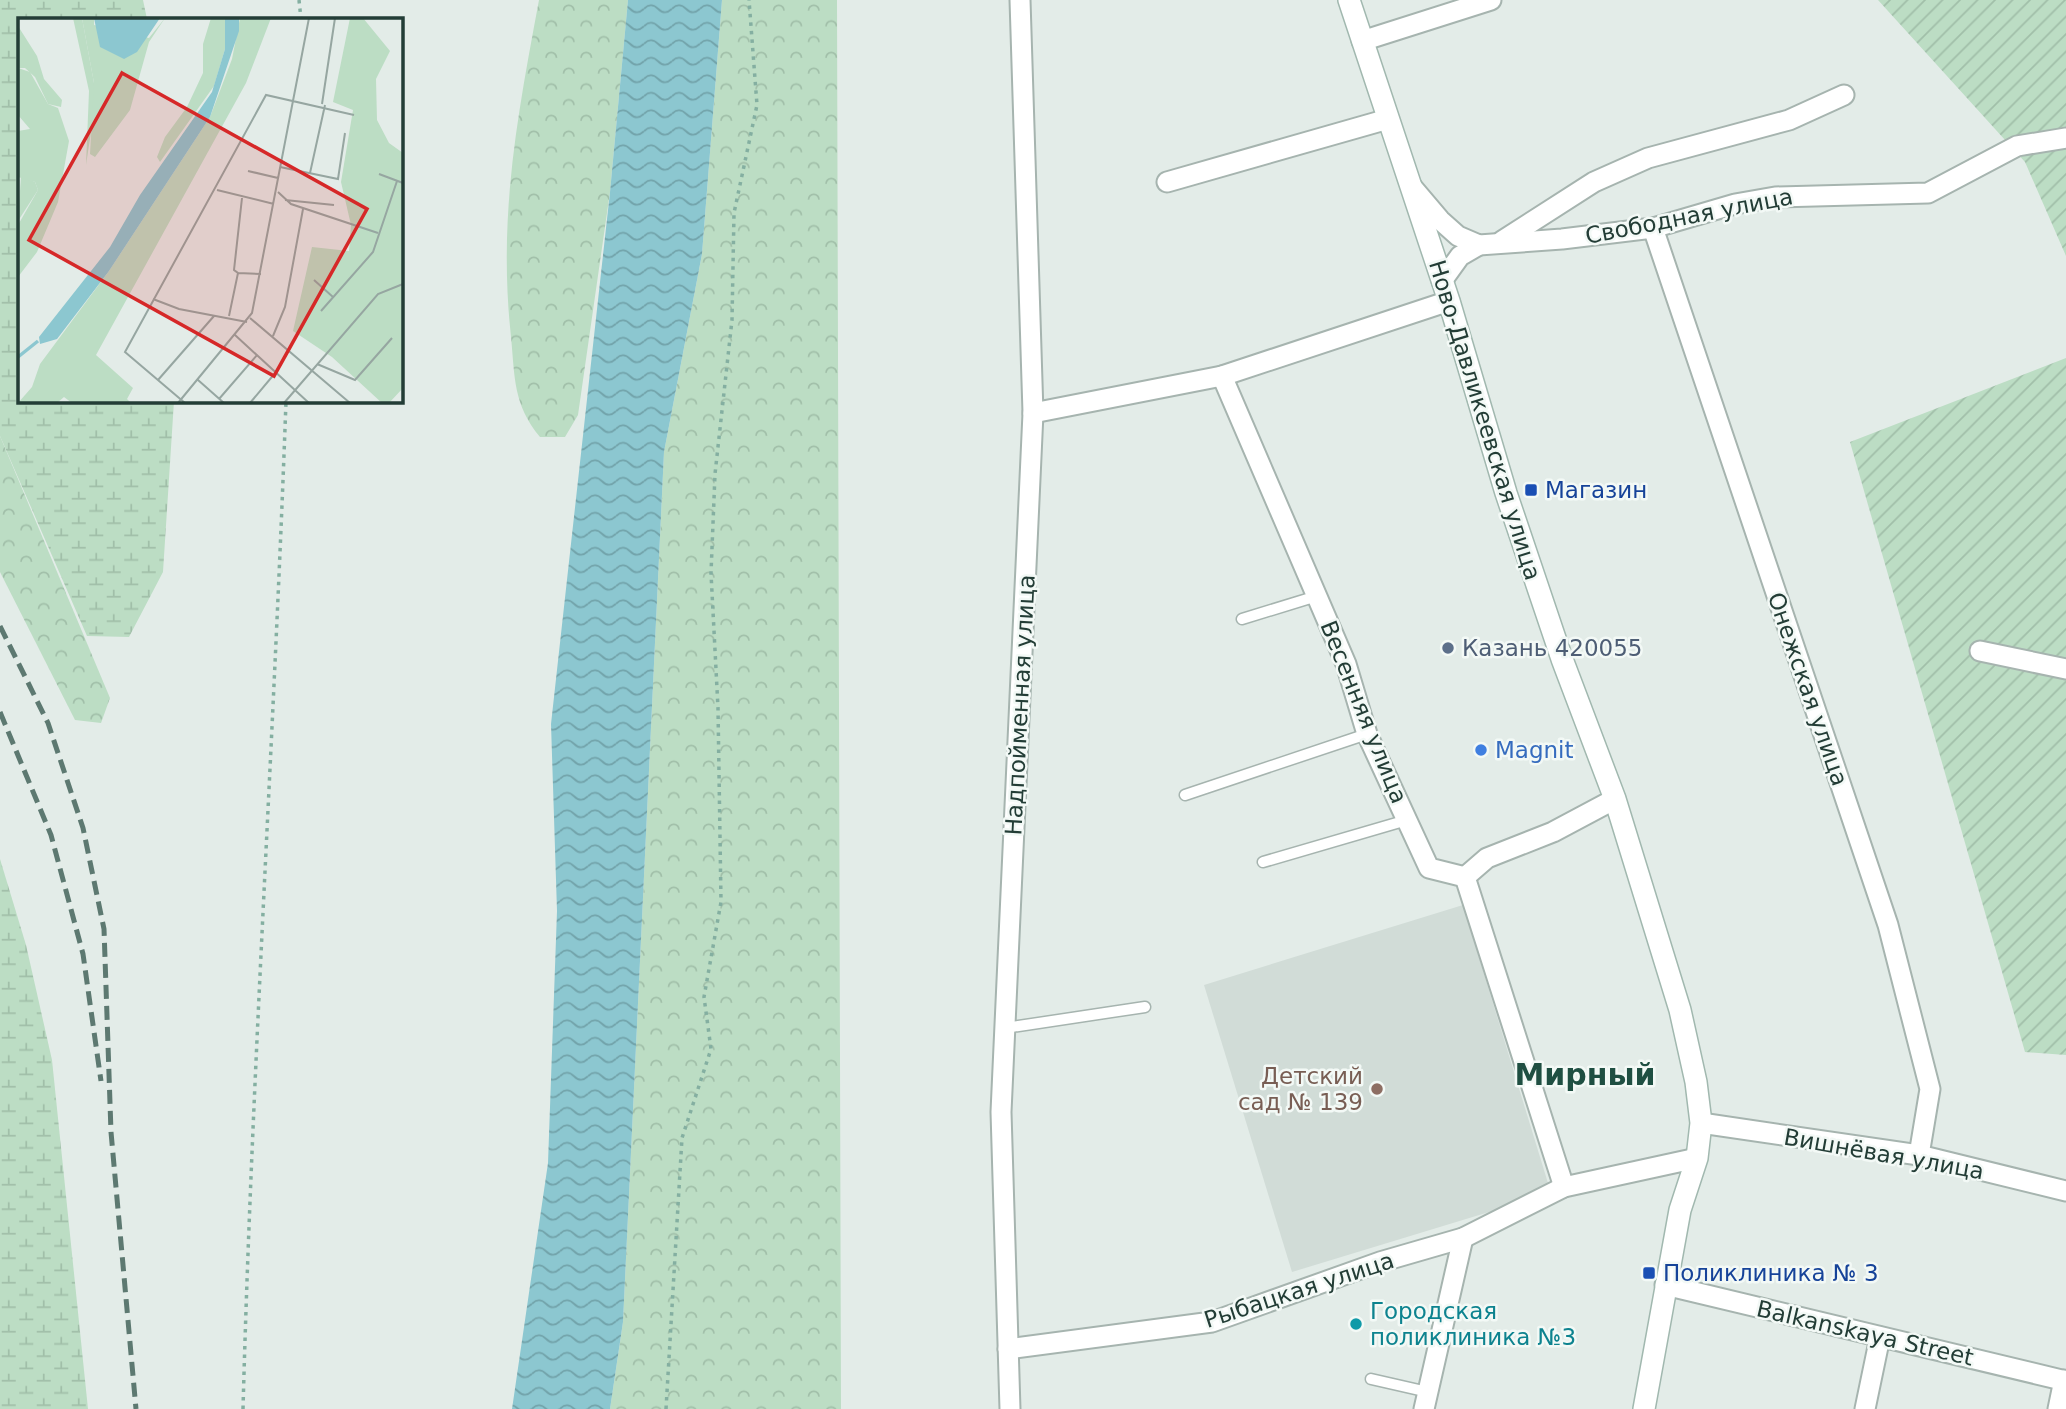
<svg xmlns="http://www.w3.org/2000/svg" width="2066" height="1409" font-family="'DejaVu Sans',sans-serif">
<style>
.built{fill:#d1dcd7}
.forest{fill:url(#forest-crowns)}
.wetland{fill:url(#wetland-marsh)}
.garden{fill:url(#garden-furrows)}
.water{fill:url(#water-waves)}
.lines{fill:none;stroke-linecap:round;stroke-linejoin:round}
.lane-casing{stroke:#a6b4af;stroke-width:13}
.street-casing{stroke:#a6b4af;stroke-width:23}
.secondary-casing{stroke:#a1b8af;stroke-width:24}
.path{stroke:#84afa1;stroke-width:3.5;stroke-dasharray:3.5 5;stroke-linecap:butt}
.lane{stroke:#fff;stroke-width:10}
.street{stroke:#fff;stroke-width:19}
.secondary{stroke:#fff;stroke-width:21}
.rail{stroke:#5d7971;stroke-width:5;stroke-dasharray:14 7;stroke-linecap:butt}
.transit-dot{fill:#1a4fb4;stroke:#f3f9f6;stroke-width:2.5}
.service-dot{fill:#5c6f8a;stroke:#f3f9f6;stroke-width:2.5}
.shop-dot{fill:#3f7fe0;stroke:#f3f9f6;stroke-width:2.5}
.education-dot{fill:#8d6e63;stroke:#f3f9f6;stroke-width:2.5}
.culture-dot{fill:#0f9aa8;stroke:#f3f9f6;stroke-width:2.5}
.labels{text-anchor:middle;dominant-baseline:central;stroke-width:5;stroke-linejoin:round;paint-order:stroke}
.street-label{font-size:23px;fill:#233d36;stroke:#f3f9f6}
.transit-label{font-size:23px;fill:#164399;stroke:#f3f9f6;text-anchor:start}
.service-label{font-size:23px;fill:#4e5e75;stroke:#f3f9f6;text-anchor:start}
.shop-label{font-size:23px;fill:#366cbe;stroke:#f3f9f6;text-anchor:start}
.education-label{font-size:23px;fill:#785e54;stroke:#f3f9f6;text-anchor:end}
.culture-label{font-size:23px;fill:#0d838f;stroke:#f3f9f6;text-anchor:start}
.district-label{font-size:30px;font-weight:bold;fill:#1f4f42;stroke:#f3f9f6}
.inset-river{fill:none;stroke:#8cc7d0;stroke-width:3.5}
.inset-road{fill:none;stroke:#96a6a1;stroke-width:2}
.view{fill:#d62828;fill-opacity:0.15;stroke:#d62828;stroke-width:3.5}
.inset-edge{fill:none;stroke:#233d36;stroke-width:3.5}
</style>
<defs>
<pattern id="forest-crowns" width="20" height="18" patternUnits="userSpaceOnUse" patternTransform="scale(1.75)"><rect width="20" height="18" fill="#bcddc4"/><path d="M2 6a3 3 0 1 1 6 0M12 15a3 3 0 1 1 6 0" fill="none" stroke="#a1bfa9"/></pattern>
<pattern id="wetland-marsh" width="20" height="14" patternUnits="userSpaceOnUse" patternTransform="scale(1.75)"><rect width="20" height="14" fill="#bcddc4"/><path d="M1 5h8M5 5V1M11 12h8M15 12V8" fill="none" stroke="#a1bfa9"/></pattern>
<pattern id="garden-furrows" width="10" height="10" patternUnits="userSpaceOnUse" patternTransform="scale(1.75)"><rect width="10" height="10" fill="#bcddc4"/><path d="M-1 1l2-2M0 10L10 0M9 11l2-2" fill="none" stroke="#a1bfa9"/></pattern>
<pattern id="water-waves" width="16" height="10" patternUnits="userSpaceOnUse" patternTransform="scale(1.75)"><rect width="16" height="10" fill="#8cc7d0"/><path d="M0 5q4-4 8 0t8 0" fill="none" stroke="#72a3aa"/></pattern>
</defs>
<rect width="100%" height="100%" fill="#e3ece8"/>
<path class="built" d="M 1463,905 L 1551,1193 L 1292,1272 L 1204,985 Z"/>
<g class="forest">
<path d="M 539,0 L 628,0 L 610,192 L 578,415 L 565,437 L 540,437 C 513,404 515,378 511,337 C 498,217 517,118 539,0 Z"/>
<path d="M 722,0 L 837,0 L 841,1409 L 610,1409 L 623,1322 L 664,452 L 702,254 Z"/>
<path d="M 0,436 L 110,698 L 101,723 L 75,720 L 0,572 Z"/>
</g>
<g class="wetland">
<path d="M 0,0 L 143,0 L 147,19 L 19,19 L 19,401 L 174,401 L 163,572 L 129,637 L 87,636 L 0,436 Z"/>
<path d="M 0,859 L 26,945 L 52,1060 L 88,1409 L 0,1409 Z"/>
</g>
<g class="garden">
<path d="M 1878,0 L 2066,0 L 2066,256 L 2025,162 Z"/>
<path d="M 2066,358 L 2066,1055 L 2025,1052 L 1850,442 Z"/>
</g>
<path class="water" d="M 628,0 L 722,0 L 702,254 L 664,452 L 623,1322 L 610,1409 L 512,1409 L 548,1163 L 557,911 L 551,724 L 610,192 Z"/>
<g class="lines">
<g class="lane-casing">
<g id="lane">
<path d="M 1242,619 L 1317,596"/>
<path d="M 1185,795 L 1367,734"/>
<path d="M 1263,862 L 1407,820"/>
<path d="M 1005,1028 L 1145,1007"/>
<path d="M 1371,1379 L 1428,1392"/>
</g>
</g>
<g class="street-casing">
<g id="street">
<path d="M 1362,41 L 1491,0"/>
<path d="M 1167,182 L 1388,119"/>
<path d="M 1412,187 L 1440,220 L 1458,236 L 1479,245 L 1562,239 L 1653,228 L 1735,204 L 1775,197 L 1928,193 L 2017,146 L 2066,138"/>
<path d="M 1653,228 L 1888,925 L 1930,1089 L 1919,1155"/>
<path d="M 1502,241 L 1594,182 L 1648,158 L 1789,120 L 1844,95"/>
<path d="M 1442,281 L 1460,256 L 1479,245"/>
<path d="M 1222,376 L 1346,664 L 1367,734 L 1429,868 L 1465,877 L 1564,1187"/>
<path d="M 1033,413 L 1222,376 L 1449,301"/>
<path d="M 1980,651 L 2066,669"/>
<path d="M 1465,877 L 1487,858 L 1553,832 L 1615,799"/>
<path d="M 1701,1123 L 1919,1155 L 2066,1191"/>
<path d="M 1665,1285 L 2066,1381"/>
<path d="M 1008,1349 L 1212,1322 L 1380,1262 L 1463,1238 L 1564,1187 L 1697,1158"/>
<path d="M 1010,1409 L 1001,1112 L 1033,413 L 1020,0"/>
<path d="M 1424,1409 L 1463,1238"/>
<path d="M 1865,1409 L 1880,1337"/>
<path d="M 2058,1409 L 2064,1380"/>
</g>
</g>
<g class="secondary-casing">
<path id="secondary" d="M 1349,0 L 1449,301 L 1506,493 L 1562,659 L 1615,799 L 1680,1010 L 1696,1082 L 1701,1123 L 1697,1158 L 1680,1210 L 1644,1409"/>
</g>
<g class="path">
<path d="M 299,0 L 301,19"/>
<path d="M 243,1409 C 252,1073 274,737 286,401"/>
<path d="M 666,1409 L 682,1138 L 711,1049 L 704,997 L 721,902 L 718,708 L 711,573 L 715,474 L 732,320 L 734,213 L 757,105 L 749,0"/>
</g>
<use href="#lane" class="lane"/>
<use href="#street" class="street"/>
<use href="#secondary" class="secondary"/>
<g class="rail">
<path d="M 0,626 L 48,723 L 83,828 L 104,929 L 111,1132 L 136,1409"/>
<path d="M 0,712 L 51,835 L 83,954 L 101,1081"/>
</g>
</g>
<g class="transit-dot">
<rect x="1524" y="483" width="14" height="14" rx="3.5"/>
<rect x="1642" y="1266" width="14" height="14" rx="3.5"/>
</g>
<circle class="service-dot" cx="1448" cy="648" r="7"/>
<circle class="shop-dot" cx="1481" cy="750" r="7"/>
<circle class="education-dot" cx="1377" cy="1089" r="7"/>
<circle class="culture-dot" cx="1356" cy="1324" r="7"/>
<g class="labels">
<g class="street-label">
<text transform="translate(1689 216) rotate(-11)">Свободная улица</text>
<text transform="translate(1485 420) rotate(73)">Ново-Давликеевская улица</text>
<text transform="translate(1808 689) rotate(71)">Онежская улица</text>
<text transform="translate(1020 705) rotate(-87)">Надпойменная улица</text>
<text transform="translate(1364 712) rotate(68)">Весенняя улица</text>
<text transform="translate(1884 1154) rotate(10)">Вишнёвая улица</text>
<text transform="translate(1299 1290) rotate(-18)">Рыбацкая улица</text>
<text transform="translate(1865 1333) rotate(13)">Balkanskaya Street</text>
</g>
<g class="transit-label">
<text x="1545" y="490">Магазин</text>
<text x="1663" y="1273">Поликлиника № 3</text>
</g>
<g class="service-label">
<text x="1462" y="648">Казань 420055</text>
</g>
<g class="shop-label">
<text x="1495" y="750">Magnit</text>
</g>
<g class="education-label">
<text x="1363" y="1076">Детский<tspan x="1363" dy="26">сад № 139</tspan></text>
</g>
<g class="culture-label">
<text x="1370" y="1311">Городская<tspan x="1370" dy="26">поликлиника №3</tspan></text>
</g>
<g class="district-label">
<text x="1585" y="1074">Мирный</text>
</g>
</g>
<g transform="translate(18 18)">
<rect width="385" height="385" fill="#e3ece8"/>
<path d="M 3,158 L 17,164 L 20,172 L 0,203 Z" fill="#bcddc4"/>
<path d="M 55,0 L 64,0 L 76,65 L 77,88 L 68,147 L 71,73 ZM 193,0 L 207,0 L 207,31 L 196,68 L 142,144 L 139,139 L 147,119 L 169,89 L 185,55 L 185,26 ZM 222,0 L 253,0 L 228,65 L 78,337 L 115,370 L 109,381 L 113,385 L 54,385 L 46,379 L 39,385 L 0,385 L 14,369 L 22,346 L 91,253 L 192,99 L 214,41 ZM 0,8 L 19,38 L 26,61 L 44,82 L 43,89 L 30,86 L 17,59 L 7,50 L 0,50 Z" fill="#bcddc4"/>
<path d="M 64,0 L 76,0 L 76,7 L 131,20 L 147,0 L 131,24 L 112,92 L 77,139 L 72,136 L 76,65 ZM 0,50 L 12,54 L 30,86 L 40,90 L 51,123 L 40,184 L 19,234 L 0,259 L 0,207 L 20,172 L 17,164 L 0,159 L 0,113 L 12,111 L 0,97 Z" fill="#bcddc4"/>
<path d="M 332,0 L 345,0 L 372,33 L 358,61 L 359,102 L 371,125 L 385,135 L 385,370 L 371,385 L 364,385 L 314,339 L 275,313 L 294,229 L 331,233 L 333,207 L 323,164 L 335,92 L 315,84 Z" fill="#bcddc4"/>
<path d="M 76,0 L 142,0 L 119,34 L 106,41 L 82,29 ZM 207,0 L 221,0 L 221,13 L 192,99 L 91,253 L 39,321 L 22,326 L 21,319 L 92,229 L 122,177 L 194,74 L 207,31 Z" fill="#8cc7d0"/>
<path class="inset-river" d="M 0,339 L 20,323"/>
<path class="inset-road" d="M 304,86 L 317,0M 262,149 L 320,161 L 327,115M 230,153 L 260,160M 292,155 L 307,87M 361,156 L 385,165M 199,172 L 256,186M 260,174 L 273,186 L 360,215M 267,182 L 316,187M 220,255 L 243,256M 296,262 L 315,279M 135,281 L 161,291 L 229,304M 303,293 L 355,234 L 379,163M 211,298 L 220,255 L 216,252 L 224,180M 232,300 L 332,385M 217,317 L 291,385M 255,318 L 267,289 L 285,191M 299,346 L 337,362 L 374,320M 140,362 L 196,298M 180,362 L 206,385M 201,381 L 239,337M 160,385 L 234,295 L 291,0M 167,385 L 107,334 L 248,77 L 336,97M 232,385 L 258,354M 266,385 L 360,276 L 385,266"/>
<path class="view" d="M 104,55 L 349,191 L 256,358 L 11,222 Z"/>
<rect width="385" height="385" class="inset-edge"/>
</g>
</svg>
